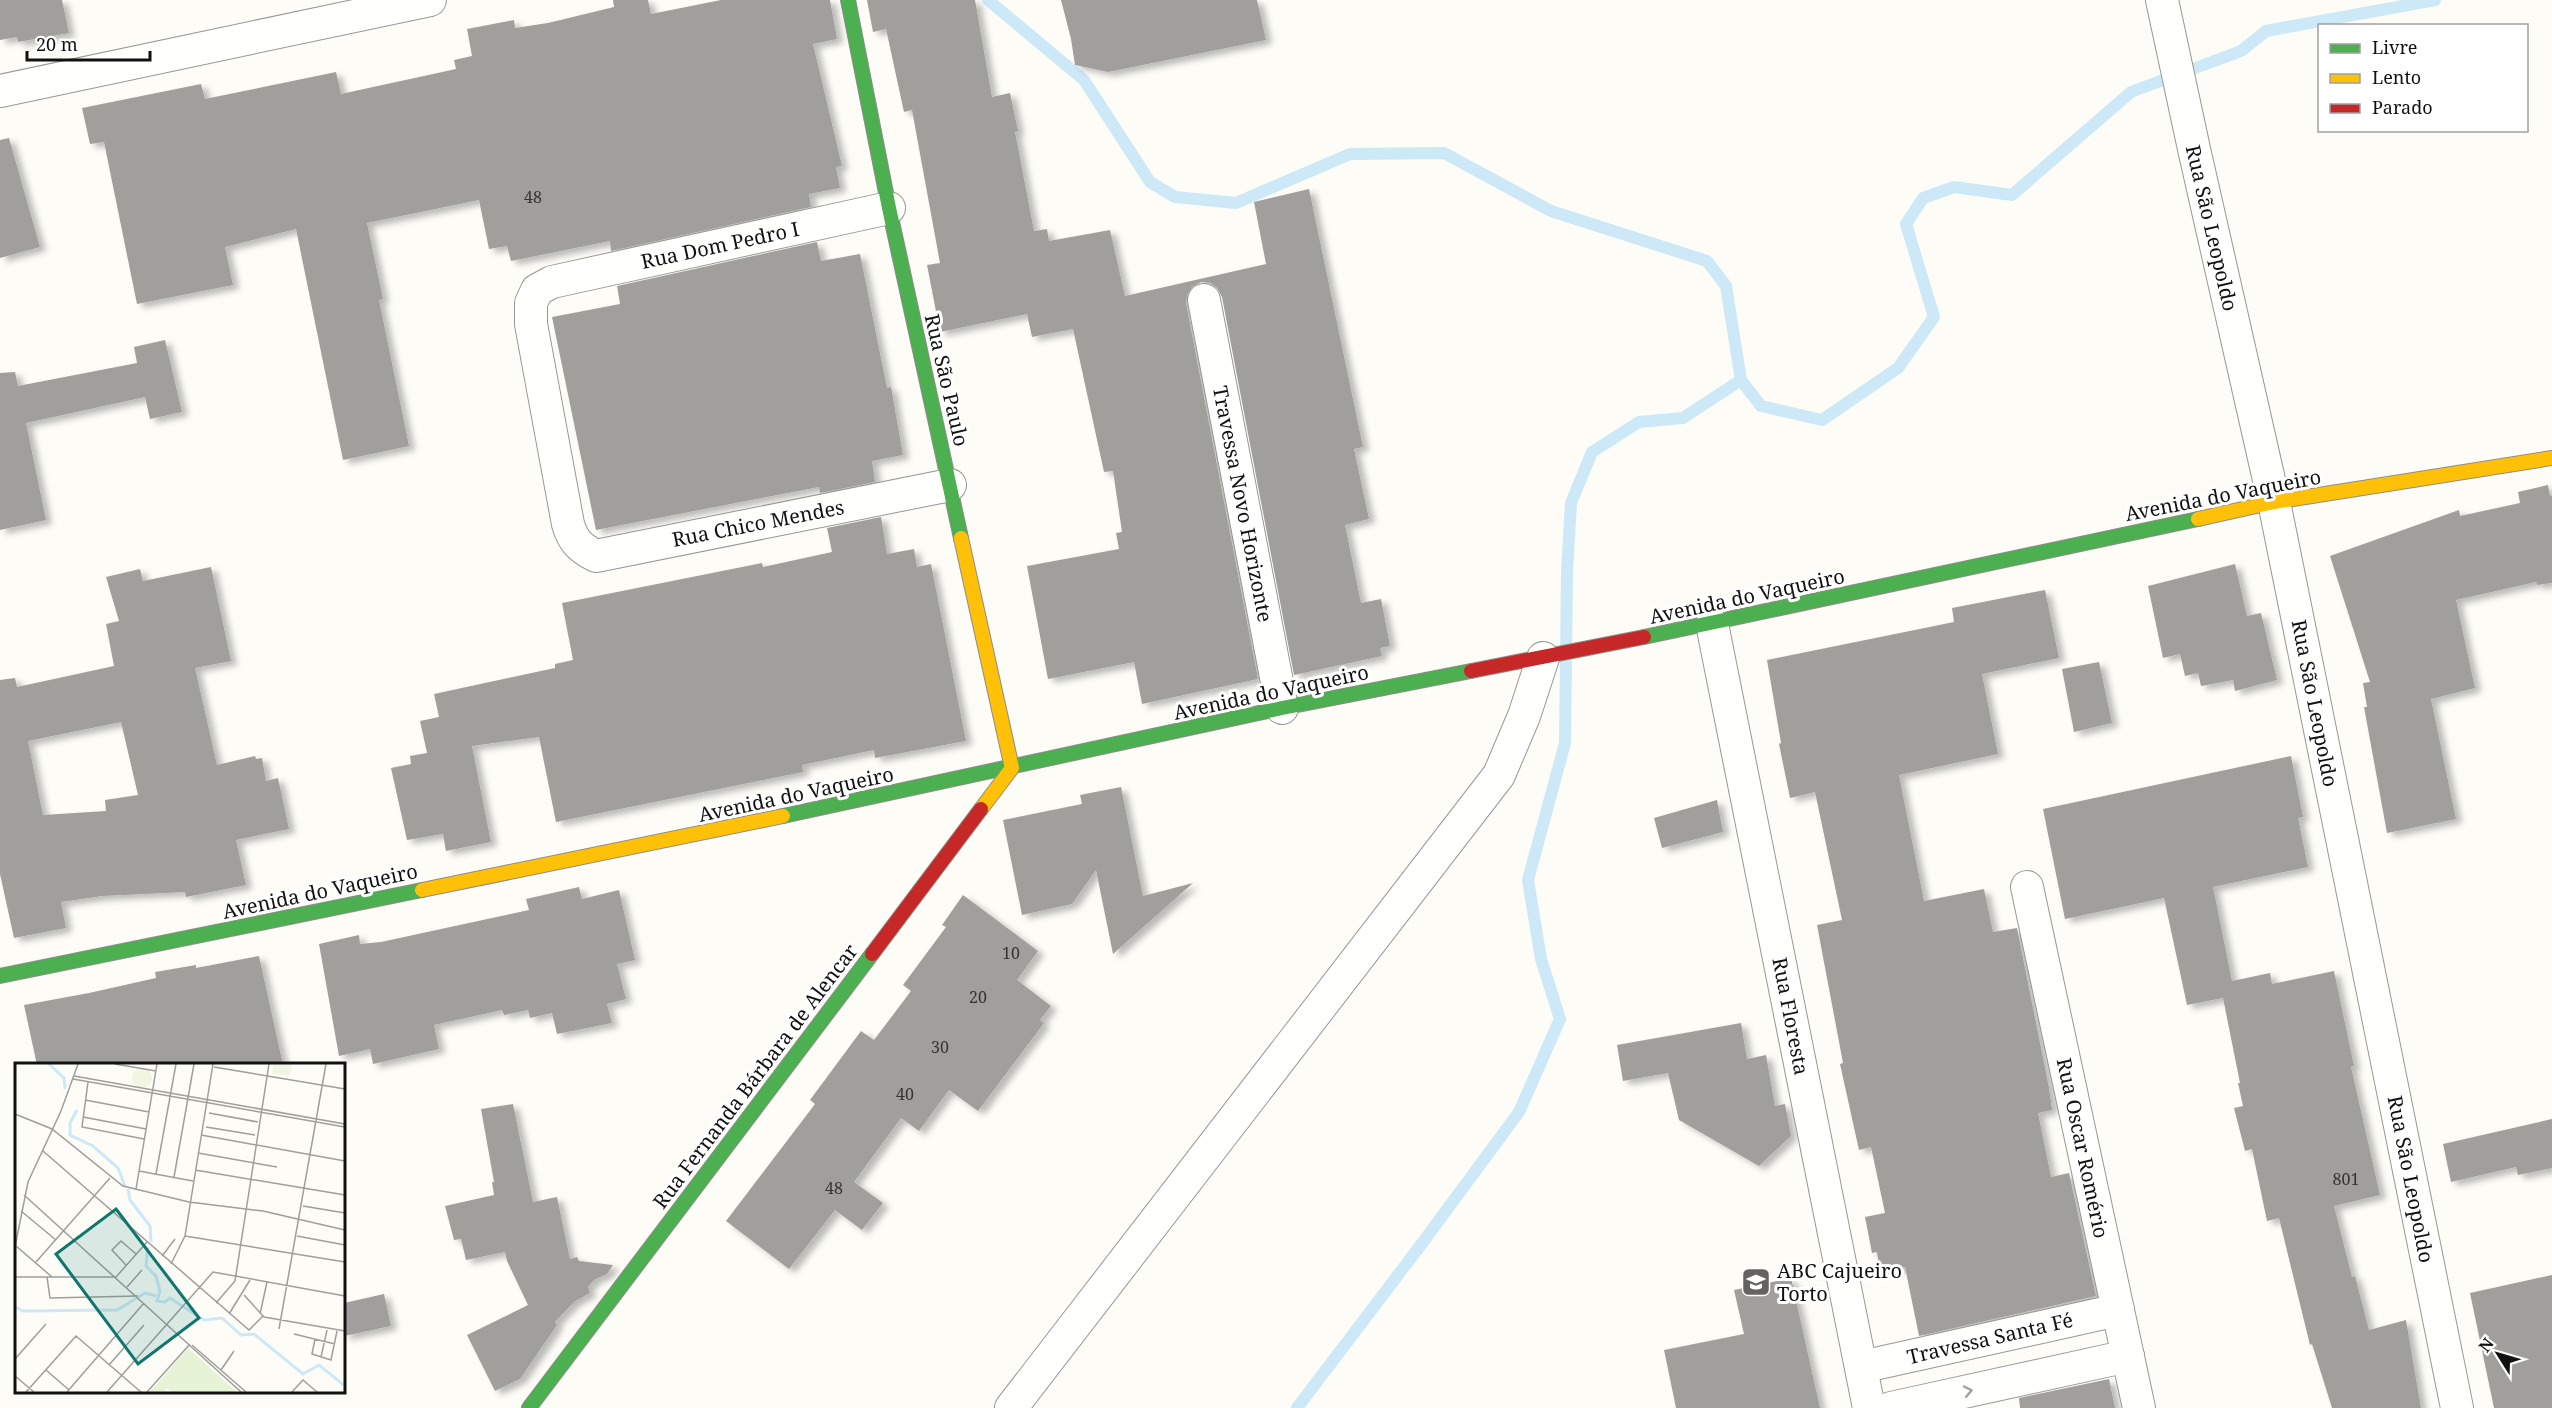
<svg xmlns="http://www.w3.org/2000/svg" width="2552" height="1408" font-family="'Noto Serif',serif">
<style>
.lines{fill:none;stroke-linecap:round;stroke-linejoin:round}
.stream{stroke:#cde8f7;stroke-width:12}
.building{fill:#a19f9c;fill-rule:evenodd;filter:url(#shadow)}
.street-casing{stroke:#979795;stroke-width:34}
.fast-casing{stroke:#8e8d8b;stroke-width:16}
.slow-casing{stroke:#8e8d8b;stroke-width:16}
.jam-casing{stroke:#8e8d8b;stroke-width:16}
.street{stroke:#fffffe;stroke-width:32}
.fast{stroke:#4caf50;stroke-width:14}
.slow{stroke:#ffc107;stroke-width:14}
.jam{stroke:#c62828;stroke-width:14}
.oneway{stroke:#a0a09f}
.labels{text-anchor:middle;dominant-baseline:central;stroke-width:6;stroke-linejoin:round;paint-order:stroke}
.number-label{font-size:16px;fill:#353434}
.street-label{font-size:20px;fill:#111;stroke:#fff}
.poi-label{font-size:20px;fill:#111;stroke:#fff;text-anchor:start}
.inset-river{fill:none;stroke:#cde8f7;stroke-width:3}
.inset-road{fill:none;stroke:#9f9e9b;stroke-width:1.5}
.view{fill:#0f766e;fill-opacity:0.15;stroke:#0f766e;stroke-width:3}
.inset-edge{fill:none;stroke:#111;stroke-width:3}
</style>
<defs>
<filter id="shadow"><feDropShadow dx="6" dy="4" stdDeviation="3" flood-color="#0004"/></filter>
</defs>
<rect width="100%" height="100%" fill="#fdfcf7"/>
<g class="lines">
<g class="stream">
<path d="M 988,0 L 1084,80 L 1150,182 L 1175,197 L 1236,203 L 1350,154 L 1444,153 L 1551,211 L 1707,261 L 1726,286 L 1741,380 L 1761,406 L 1822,420 L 1898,368 L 1934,317 L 1906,224 L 1923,198 L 1954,187 L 2012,195 L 2131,92 L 2241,51 L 2266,31 L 2435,0"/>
<path d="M 1297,1408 L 1417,1250 L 1519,1112 L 1560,1019 L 1541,959 L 1528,880 L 1565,743 L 1567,571 L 1571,503 L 1592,452 L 1639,422 L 1683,418 L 1741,380"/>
</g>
</g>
<g class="building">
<path d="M 0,0 L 62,0 L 69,33 L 18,42 L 17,37 L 0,40 Z"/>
<path d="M 613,0 L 648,0 L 651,14 L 721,0 L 830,0 L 837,39 L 813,44 L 842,166 L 836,167 L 840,188 L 809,194 L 811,207 L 611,251 L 610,241 L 511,261 L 507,246 L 489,249 L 479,200 L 367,223 L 383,299 L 379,300 L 409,446 L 343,460 L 296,229 L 225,247 L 233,285 L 137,304 L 104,142 L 90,144 L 82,108 L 201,84 L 205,99 L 336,72 L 341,94 L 456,69 L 454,60 L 472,56 L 467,29 L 514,20 L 515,28 L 548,23 L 614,7 Z"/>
<path d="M 867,0 L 975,0 L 992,97 L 1010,93 L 1018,131 L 1015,132 L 1034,231 L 1047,229 L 1049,241 L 1110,230 L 1125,296 L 1266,264 L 1254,202 L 1309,189 L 1363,447 L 1354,449 L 1369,519 L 1345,525 L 1361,603 L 1381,599 L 1390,646 L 1380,648 L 1382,656 L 1294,675 L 1222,297 L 1217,288 L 1210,283 L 1201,282 L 1192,287 L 1187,295 L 1186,303 L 1258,679 L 1142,704 L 1134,662 L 1048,679 L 1027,566 L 1119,549 L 1116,533 L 1122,532 L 1113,471 L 1104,472 L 1073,329 L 1032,337 L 1027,314 L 940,332 L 927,265 L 940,263 L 912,110 L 904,112 L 886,29 L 873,32 Z"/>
<path d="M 1061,0 L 1257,0 L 1266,40 L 1108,72 L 1075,65 L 1071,39 Z"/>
<path d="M 9,138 L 40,247 L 0,258 L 0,140 Z"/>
<path d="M 817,242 L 821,261 L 860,254 L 887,388 L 891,387 L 903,455 L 872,461 L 875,482 L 820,493 L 819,487 L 596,530 L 552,317 L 620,304 L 617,286 Z"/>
<path d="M 165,340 L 182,412 L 150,419 L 145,397 L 26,423 L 46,520 L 0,530 L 0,373 L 15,372 L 18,386 L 137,363 L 134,347 Z"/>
<path d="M 2548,485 L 2550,496 L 2552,496 L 2552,583 L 2537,585 L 2536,582 L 2456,600 L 2475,688 L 2431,699 L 2456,819 L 2387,833 L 2364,707 L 2367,707 L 2363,683 L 2370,682 L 2330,556 L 2459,510 L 2460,516 L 2520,503 L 2518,492 Z"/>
<path d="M 881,517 L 887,554 L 914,549 L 917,567 L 931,564 L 966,741 L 875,758 L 874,750 L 802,765 L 803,772 L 556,822 L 539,737 L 472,746 L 491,842 L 446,851 L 443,834 L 407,840 L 391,768 L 411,764 L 410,756 L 427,753 L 420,721 L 439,717 L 434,694 L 555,668 L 555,664 L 573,660 L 562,603 L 762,563 L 763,567 L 832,552 L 827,528 Z"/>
<path d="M 2235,564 L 2247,616 L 2261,613 L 2277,680 L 2235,691 L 2233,680 L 2201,686 L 2198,673 L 2185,676 L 2180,654 L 2163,658 L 2148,586 Z"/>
<path d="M 211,567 L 231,661 L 195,668 L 217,765 L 255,756 L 256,759 L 262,758 L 266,781 L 278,778 L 289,829 L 236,840 L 246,885 L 186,897 L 185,892 L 102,896 L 61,902 L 66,928 L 14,938 L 0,874 L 0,680 L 15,678 L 17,687 L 114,666 L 106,624 L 119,621 L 106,577 L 140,569 L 143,581 ZM 121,722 L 138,795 L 105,800 L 106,811 L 43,815 L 28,741 Z"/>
<path d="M 2045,590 L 2059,658 L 1982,674 L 1998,754 L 1899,775 L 1924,901 L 1984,889 L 1993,932 L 2017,928 L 2049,1088 L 2052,1110 L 2038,1113 L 2051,1177 L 2069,1173 L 2096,1296 L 1919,1336 L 1905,1267 L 1880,1272 L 1877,1252 L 1872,1253 L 1865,1217 L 1885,1213 L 1871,1147 L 1859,1150 L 1840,1064 L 1843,1063 L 1817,925 L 1842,920 L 1815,792 L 1790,798 L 1779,744 L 1781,743 L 1767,660 L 1954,622 L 1952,608 Z"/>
<path d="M 2099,662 L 2112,723 L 2074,732 L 2062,669 Z"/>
<path d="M 2291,756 L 2303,817 L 2298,818 L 2308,867 L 2213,887 L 2232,981 L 2270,973 L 2272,984 L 2334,971 L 2354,1066 L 2351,1067 L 2380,1195 L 2334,1206 L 2352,1277 L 2355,1276 L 2369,1330 L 2406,1320 L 2421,1408 L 2332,1408 L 2312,1344 L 2310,1345 L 2279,1218 L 2267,1221 L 2252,1149 L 2245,1151 L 2234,1108 L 2243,1106 L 2238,1083 L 2240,1083 L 2223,998 L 2187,1005 L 2164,898 L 2065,919 L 2043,809 Z"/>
<path d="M 1121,787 L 1143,896 L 1193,883 L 1113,954 L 1096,870 L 1072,904 L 1022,915 L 1003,820 L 1082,804 L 1080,795 Z"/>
<path d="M 1717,800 L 1723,832 L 1662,848 L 1654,818 Z"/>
<path d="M 579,887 L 582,899 L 619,890 L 635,960 L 617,964 L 626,999 L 607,1004 L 612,1023 L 557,1034 L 552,1013 L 530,1018 L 528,1010 L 504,1015 L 502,1010 L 434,1025 L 439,1049 L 373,1064 L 370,1049 L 339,1056 L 319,944 L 359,935 L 360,944 L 381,942 L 529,910 L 526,899 Z"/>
<path d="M 963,895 L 1038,951 L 1017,980 L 1051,1006 L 1040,1020 L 1044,1023 L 978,1111 L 949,1090 L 919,1131 L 901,1118 L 854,1182 L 883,1203 L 862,1230 L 835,1210 L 789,1269 L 726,1221 L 815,1104 L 810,1100 L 861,1031 L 874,1040 L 911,991 L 903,985 L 946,927 L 942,925 Z"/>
<path d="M 259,956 L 283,1065 L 37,1065 L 24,1005 L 89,993 L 156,978 L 155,972 L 196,965 L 196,968 Z"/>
<path d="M 1741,1023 L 1747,1059 L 1766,1055 L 1775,1106 L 1785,1104 L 1791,1136 L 1759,1166 L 1679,1120 L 1668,1073 L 1623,1081 L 1617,1045 Z"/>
<path d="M 513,1104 L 533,1202 L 557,1197 L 570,1259 L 577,1257 L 579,1261 L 613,1265 L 607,1274 L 594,1280 L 588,1287 L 590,1293 L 574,1302 L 555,1322 L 557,1325 L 520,1379 L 495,1391 L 467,1335 L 528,1305 L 507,1261 L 505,1252 L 466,1260 L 461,1239 L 454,1240 L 445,1206 L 494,1195 L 492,1182 L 494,1182 L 481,1109 Z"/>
<path d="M 2552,1119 L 2552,1168 L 2518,1175 L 2516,1167 L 2451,1182 L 2443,1144 Z"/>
<path d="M 2552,1275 L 2552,1408 L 2494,1408 L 2470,1293 Z"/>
<path d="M 1791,1278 L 1820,1408 L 1676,1408 L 1664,1350 L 1744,1334 L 1734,1290 Z"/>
<path d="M 384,1294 L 391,1326 L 344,1336 L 344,1303 Z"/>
<path d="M 2109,1379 L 2115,1408 L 2020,1408 L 2019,1398 Z"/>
</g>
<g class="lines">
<g class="street-casing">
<g id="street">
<path d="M 2162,0 L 2194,149 L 2274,502 L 2457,1408"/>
<path d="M 0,91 L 430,0"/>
<path d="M 889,208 L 552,282 L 537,290 L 531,303 L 531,324 L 568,524 C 573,541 580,548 596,556 L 950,485"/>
<path d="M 1204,300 L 1282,708"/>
<path d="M 1712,624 L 1869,1408"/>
<path d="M 2027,887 L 2139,1408"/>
<path d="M 1861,1367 L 2118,1310"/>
<path d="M 1011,1408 L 1499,775 L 1524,716 L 1543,658"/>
<path d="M 1891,1408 L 2128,1356"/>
</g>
</g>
<g class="fast-casing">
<g id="fast">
<path d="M 848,0 L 889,208 L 961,538"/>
<path d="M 1644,637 L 2198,519"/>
<path d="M 783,816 L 1282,708 L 1471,671"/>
<path d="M 0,976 L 422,890"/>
<path d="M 529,1408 L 872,954"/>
</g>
</g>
<g class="slow-casing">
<g id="slow">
<path d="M 2198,519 L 2274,502 L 2552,458"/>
<path d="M 961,538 L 1012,768 L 981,809"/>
<path d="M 422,890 L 783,816"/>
</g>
</g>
<g class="jam-casing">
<g id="jam">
<path d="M 1471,671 L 1644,637"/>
<path d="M 872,954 L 981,809"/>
</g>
</g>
<use href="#street" class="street"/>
<use href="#fast" class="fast"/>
<use href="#slow" class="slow"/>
<use href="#jam" class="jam"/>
</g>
<defs><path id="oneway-chevron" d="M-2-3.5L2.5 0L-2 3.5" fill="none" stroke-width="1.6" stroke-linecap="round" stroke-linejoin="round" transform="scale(1.5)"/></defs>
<use class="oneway" href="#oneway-chevron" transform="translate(1968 1391) rotate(-12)"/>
<defs>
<g id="school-square" transform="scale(1.5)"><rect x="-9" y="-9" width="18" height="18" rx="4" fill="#646362" stroke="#fff"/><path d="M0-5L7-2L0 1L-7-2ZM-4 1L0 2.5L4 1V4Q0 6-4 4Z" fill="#fff"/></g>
</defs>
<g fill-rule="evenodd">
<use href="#school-square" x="1756" y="1282"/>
</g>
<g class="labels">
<g class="number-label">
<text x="533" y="197">48</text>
<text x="1011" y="953">10</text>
<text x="978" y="997">20</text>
<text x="940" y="1047">30</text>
<text x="905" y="1094">40</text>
<text x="2346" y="1179">801</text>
<text x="834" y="1188">48</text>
</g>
<g class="street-label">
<text transform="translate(2212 228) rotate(77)">Rua São Leopoldo</text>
<text transform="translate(720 245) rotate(-12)">Rua Dom Pedro I</text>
<text transform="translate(947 380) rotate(77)">Rua São Paulo</text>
<text transform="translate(2223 495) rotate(-11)">Avenida do Vaqueiro</text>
<text transform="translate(1243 504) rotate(79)">Travessa Novo Horizonte</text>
<text transform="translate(758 523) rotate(-11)">Rua Chico Mendes</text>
<text transform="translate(1747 596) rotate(-12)">Avenida do Vaqueiro</text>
<text transform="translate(1271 692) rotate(-12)">Avenida do Vaqueiro</text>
<text transform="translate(2315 703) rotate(79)">Rua São Leopoldo</text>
<text transform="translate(796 794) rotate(-12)">Avenida do Vaqueiro</text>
<text transform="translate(320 891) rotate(-12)">Avenida do Vaqueiro</text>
<text transform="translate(1791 1016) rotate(79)">Rua Floresta</text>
<text transform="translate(755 1076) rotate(-53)">Rua Fernanda Bárbara de Alencar</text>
<text transform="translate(2083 1148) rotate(78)">Rua Oscar Romério</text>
<text transform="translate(2411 1179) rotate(79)">Rua São Leopoldo</text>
<text transform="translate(1990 1338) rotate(-13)">Travessa Santa Fé</text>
</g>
<g class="poi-label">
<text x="1777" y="1270">ABC Cajueiro<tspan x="1777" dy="23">Torto</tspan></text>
</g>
</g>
<g transform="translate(15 1063)">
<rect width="330" height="330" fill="#fdfcf7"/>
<path d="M 173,285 L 222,329 L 158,329 L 151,325 L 150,329 L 135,329 Z" fill="#e7f3d7"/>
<path d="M 258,1 L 277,1 L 275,13 L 257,10 ZM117 15a10 10 0 1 1 20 0a10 10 0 1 1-20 0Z" fill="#f0f6e1"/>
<path class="inset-river" d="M 34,1 L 49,15 L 50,26M 62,47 L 55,60 L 55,72 L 78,83 L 103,105 L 110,123M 113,126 L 115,137 L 135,163 L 136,179M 133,184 L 131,203 L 141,213 L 145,228 L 142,238 L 150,239 L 155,235 L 189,257 L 207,255 L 226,272 L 239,271 L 288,311 L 304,302 L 330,323M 0,244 L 8,248 L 102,247 L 130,230 L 141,233"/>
<path class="inset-road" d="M 100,1 L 141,8M 199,4 L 330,26M 59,13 L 330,61M 58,16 L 330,64M 73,19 L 67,64 L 129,76M 70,37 L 134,49M 194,50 L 243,59M 0,51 L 37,66 L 108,123 L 174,139 L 248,148 L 330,167M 68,54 L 131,66M 191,64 L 240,72M 186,72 L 330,98M 28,88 L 234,267 L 248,253M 183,90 L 262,104M 180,107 L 330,132M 124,108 L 178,118M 141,111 L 161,1M 159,114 L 179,1M 121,126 L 142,1M 9,132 L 226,329M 288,143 L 330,150M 6,148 L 41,177M 170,173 L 330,199M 282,173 L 330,182M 1,183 L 37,214M 0,184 L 13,119 L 46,48 L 63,1M 147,193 L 160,176M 21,199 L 95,115M 156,201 L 170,173 L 198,1M 111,202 L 97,187 L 106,178 L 121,191M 0,214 L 101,214 L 132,179M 32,214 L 35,235 L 123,233M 112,224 L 127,207M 229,232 L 249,254 L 330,268M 201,240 L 220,218 L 254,1M 214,251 L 235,217M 245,251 L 252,219M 264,266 L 311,1M 279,271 L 320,281M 300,276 L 297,291 L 316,297 L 322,268M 177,282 L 231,329M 306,294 L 312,267M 0,296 L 31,261M 94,302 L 129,262M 31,307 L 54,327M 206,307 L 219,288M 0,313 L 19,329M 11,329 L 61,273 L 126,329M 52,329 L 129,240M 92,329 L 198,209 L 330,233M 132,329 L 175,281M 277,329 L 288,317 L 302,329"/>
<path class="view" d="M 101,146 L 184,255 L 123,301 L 41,191 Z"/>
<rect width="330" height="330" class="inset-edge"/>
</g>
<rect x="2318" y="24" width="210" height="108" fill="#ffffff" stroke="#a0a0a0" stroke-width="1.5"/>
<rect x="2330" y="44" width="30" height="9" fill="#4caf50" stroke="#a0a0a0" stroke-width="1.5"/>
<text x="2372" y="54" font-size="18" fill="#111111">Livre</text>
<rect x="2330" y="74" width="30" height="9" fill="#ffc107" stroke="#a0a0a0" stroke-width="1.5"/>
<text x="2372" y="84" font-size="18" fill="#111111">Lento</text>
<rect x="2330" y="104" width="30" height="9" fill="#c62828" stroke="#a0a0a0" stroke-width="1.5"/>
<text x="2372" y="114" font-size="18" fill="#111111">Parado</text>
<g transform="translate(2498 1354) rotate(307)" stroke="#ffffff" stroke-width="4.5" paint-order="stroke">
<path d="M0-4.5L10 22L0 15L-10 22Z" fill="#111111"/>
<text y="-9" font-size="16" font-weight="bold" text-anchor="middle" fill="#111111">N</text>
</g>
<path d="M27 51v9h123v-9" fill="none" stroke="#111111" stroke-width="3"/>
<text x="36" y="51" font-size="18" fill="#111111" stroke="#ffffff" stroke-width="4.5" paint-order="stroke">20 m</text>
</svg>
